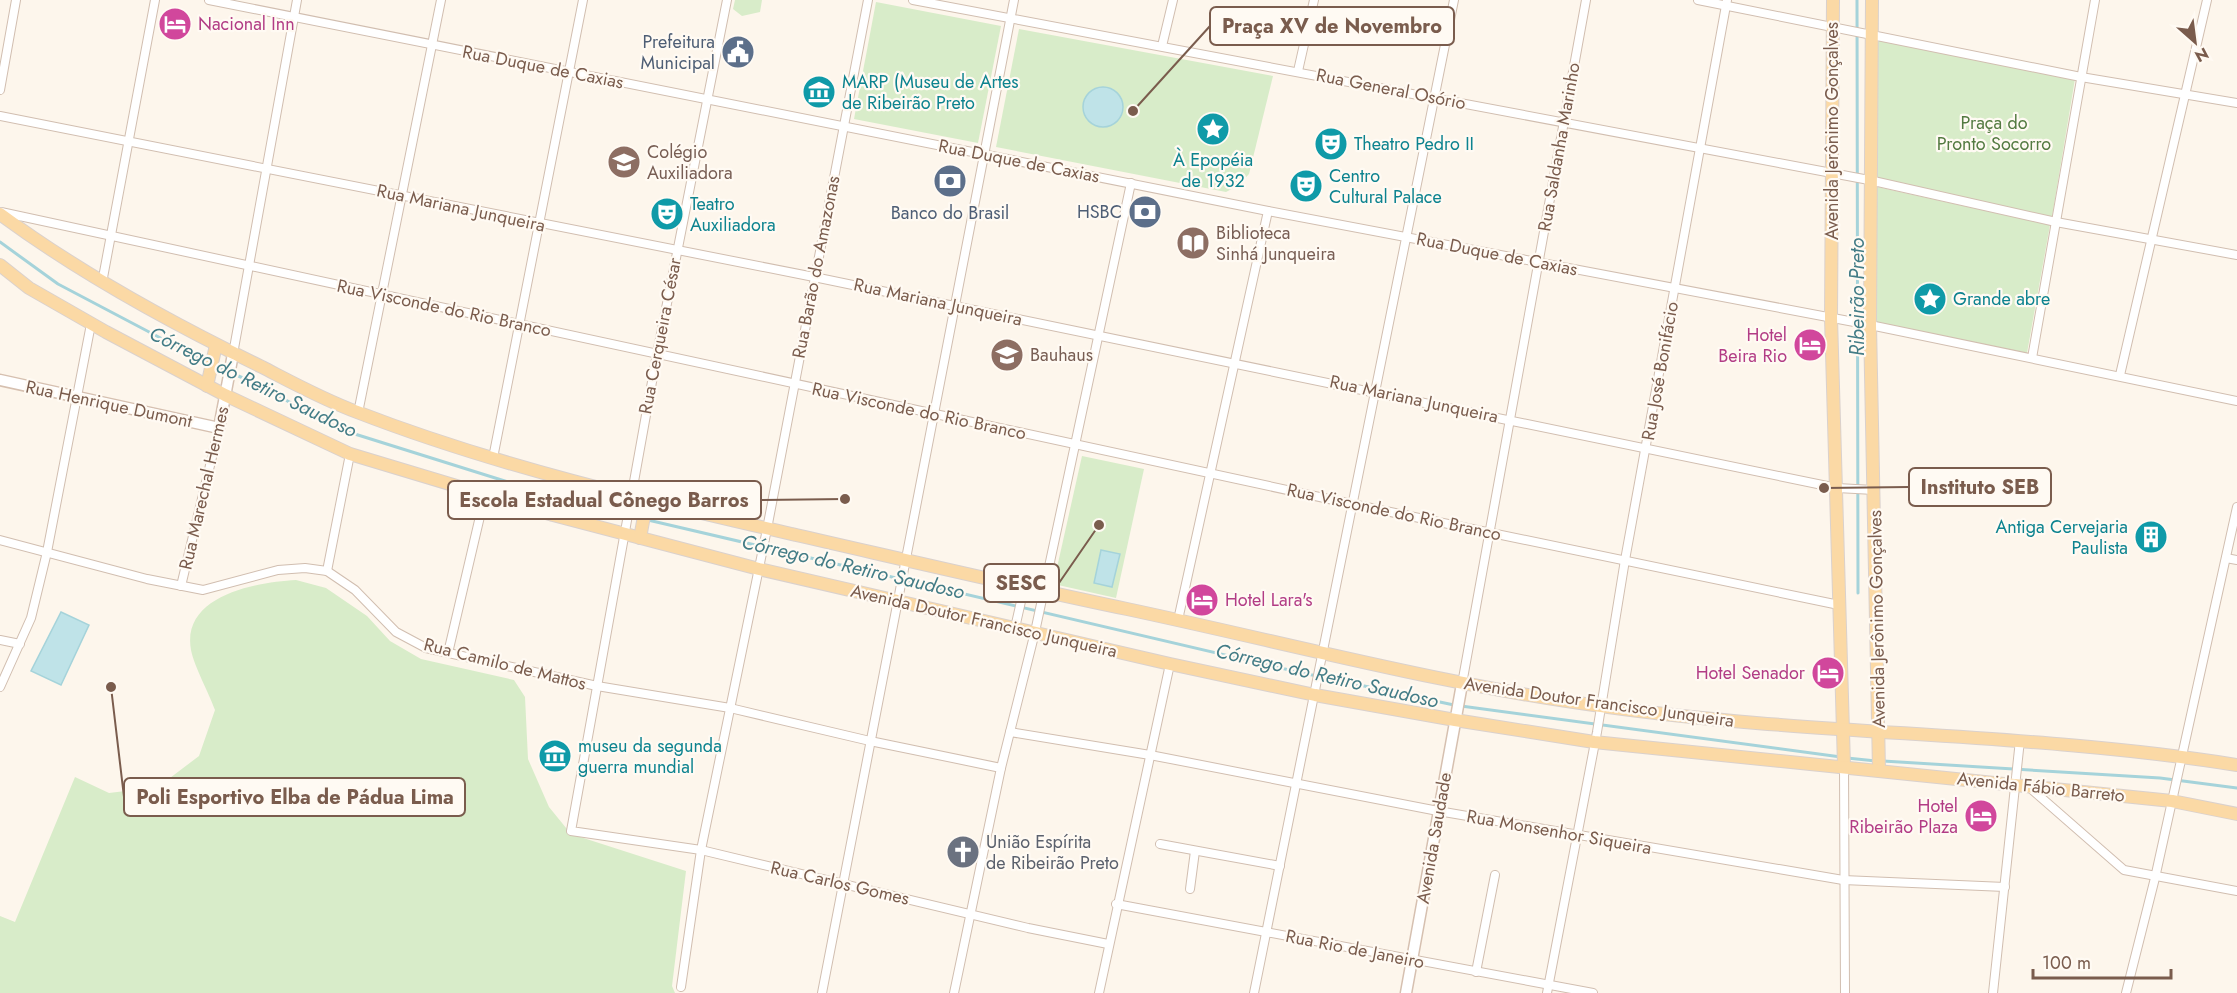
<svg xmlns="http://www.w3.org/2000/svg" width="2237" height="993" font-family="Jost,sans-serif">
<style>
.green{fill:#d8ecc9}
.water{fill:#bfe3e8;stroke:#a5d3da;stroke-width:1.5}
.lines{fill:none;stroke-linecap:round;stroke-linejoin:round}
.stream{stroke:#a5d3da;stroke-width:3}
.street-casing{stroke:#d1beb0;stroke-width:10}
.secondary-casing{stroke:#d6c0b0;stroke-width:13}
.primary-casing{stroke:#dad1cd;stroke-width:14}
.street{stroke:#fff;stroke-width:8}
.secondary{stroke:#fff;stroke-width:10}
.primary{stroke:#fbd9a5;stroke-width:12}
.labels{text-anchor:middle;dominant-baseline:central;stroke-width:4.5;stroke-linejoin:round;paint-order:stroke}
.hotel-label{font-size:18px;fill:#b23c85;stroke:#fffaf3;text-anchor:end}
.service-label{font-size:18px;fill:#4e5e75;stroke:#fffaf3;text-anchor:end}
.street-label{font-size:18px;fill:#7a5c4d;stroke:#fffaf3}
.culture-label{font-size:18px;fill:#0d838f;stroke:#fffaf3;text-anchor:start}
.park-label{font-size:18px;fill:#537a41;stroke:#fffaf3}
.education-label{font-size:18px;fill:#785e54;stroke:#fffaf3;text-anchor:start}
.worship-label{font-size:18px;fill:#5b616d;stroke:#fffaf3;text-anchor:start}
.water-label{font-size:20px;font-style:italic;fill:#437c86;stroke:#fffaf3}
.leader{fill:none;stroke:#7a5c4d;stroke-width:2}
.callout-dot{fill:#7a5c4d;stroke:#fffaf3;stroke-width:2}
.callout{fill:#fffaf3;stroke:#7a5c4d;stroke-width:2}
.callout-label{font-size:20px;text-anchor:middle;font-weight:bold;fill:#7a5c4d}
</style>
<rect width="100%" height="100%" fill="#fdf6ec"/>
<g class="green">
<path d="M 735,0 L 762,0 L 760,12 L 742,16 L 733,9 Z"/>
<path d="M 876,2 L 1001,26 L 978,143 L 854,119 Z"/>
<path d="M 1019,29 L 1273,76 L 1249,174 L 1239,185 L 1226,192 L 996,147 Z"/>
<path d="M 1877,38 L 2075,79 L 2052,217 L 1873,177 Z"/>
<path d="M 1873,186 L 2050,225 L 2027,353 L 1875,322 Z"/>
<path d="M 1082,456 L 1144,469 L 1116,598 L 1058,585 L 1054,581 Z"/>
<path d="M 296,580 L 326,588 L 367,616 L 390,641 L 421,659 L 514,680 L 525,697 L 528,759 L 549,807 L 571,834 L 686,871 L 672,986 L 675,993 L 0,993 L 0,916 L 15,922 L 75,777 L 109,793 L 158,787 L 199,756 L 215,710 C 209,693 194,666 191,650 C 181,595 257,582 296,580 Z"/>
</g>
<g class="water">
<circle cx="1103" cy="107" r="20"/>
<path d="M 1101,550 L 1120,554 L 1112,587 L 1094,583 Z"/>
<path d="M 61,612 L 89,625 L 61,685 L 31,671 Z"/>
</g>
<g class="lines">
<g class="stream">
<path d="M 1857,0 L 1858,593"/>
<path d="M 0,242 L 58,284 L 208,363"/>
<path d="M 214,366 L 248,380 L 342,430 L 511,483 L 641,518"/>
<path d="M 648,520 L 1298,672 L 1454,705"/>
<path d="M 1461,706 L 1841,757"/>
<path d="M 1847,758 L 1876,761"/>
<path d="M 1883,761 L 2160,778 L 2237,788"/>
</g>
<g class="street-casing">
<g id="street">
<path d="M 209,0 L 1268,211 L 1870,325 L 2237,401"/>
<path d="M 727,0 L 657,354 L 571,831 L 701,850 L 1028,928 L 1108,944"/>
<path d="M 913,0 L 1869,180 L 2056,222 L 2237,255"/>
<path d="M 1698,0 L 2081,77 L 2237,103"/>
<path d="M 1162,46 L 1173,0"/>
<path d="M 1298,71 L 1314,0"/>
<path d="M 0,90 L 16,0"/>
<path d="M 0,116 L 814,277 L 1837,488 L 1874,490"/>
<path d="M 1,212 L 1352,504 L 1839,605"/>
<path d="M 102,283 L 155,0"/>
<path d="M 233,354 L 297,0"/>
<path d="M 2032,358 L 2095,0"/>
<path d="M 2120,375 L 2207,0"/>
<path d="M 358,413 L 441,0"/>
<path d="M 493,458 L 583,0"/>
<path d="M 0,540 L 147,579 L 203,590 L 278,570 L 305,568 L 327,571 L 355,590 L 396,632 L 426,648 L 597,686 L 730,708 L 870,741 L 1001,768"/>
<path d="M 2226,558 L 2237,560"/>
<path d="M 327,571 L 350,454"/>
<path d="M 181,586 L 219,428"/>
<path d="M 1178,620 L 1268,211"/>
<path d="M 1015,628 L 1024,588"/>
<path d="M 0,640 L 20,644"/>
<path d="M 448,653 L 485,495"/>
<path d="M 1462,684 L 1586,0"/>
<path d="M 0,687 L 31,618 L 47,552 L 91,324"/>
<path d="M 1010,732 L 1150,755 L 1438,811 L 1843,880 L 2005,887"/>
<path d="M 1844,766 L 1845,993"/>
<path d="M 2029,787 L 2124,870 L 2237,891"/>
<path d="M 1160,844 L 1280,866"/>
<path d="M 1190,889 L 1195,851"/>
<path d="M 1116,904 L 1593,993"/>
<path d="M 1476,972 L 1495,875"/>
<path d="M 681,987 L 701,850 L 767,529 L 868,0"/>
<path d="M 822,993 L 1014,0"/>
<path d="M 954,993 L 1001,768 L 1035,632 L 1131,183"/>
<path d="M 1099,993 L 1170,664"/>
<path d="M 1254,993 L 1454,0"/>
<path d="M 1547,993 L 1597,732 L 1625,560 L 1727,0"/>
<path d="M 1993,993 L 2020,740"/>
<path d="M 2126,993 L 2155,878 L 2237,507"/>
</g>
</g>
<g class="secondary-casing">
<g id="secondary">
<path d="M 0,380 L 219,428 L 233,354"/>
<path d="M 1406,993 L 1462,684"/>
</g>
</g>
<g class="primary-casing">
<g id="primary">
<path d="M 1833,0 L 1831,318 L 1844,766"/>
<path d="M 1872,0 L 1870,325 L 1879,770"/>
<path d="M 0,214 C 81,274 171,323 262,367 C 293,383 324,400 357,412 C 499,467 648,501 796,535 C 906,560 1016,586 1127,609 C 1287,643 1446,686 1608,707 C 1817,736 2029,732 2237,765"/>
<path d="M 0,265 L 29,288 L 106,332 L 225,395 L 350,454 L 553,515 L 759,569 L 1170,664 L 1315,695 L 1455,720 L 1594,742 L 2172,801 L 2237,814"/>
<path d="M 207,386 L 216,345"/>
<path d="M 640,538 L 647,500"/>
</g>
</g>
<use href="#street" class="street"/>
<use href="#secondary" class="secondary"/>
<use href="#primary" class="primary"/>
</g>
<defs>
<g id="hotel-disc" transform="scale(1.725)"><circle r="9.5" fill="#d1479c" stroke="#fffaf3"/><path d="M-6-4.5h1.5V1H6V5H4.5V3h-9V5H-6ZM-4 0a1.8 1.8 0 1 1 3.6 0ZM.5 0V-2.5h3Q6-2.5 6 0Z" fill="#fff"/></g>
<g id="civic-disc" transform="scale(1.725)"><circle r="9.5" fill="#5c6f8a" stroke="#fffaf3"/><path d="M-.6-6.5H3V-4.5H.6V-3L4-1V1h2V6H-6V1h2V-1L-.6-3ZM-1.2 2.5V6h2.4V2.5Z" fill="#fff"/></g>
<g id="museum-disc" transform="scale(1.725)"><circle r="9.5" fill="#0f9aa8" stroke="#fffaf3"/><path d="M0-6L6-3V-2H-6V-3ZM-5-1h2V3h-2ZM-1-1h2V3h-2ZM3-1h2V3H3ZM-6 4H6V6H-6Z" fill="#fff"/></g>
<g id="sight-disc" transform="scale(1.725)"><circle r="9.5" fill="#0f9aa8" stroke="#fffaf3"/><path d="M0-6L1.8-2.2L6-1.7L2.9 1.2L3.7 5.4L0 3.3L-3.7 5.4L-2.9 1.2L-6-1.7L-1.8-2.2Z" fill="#fff"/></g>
<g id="theatre-disc" transform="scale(1.725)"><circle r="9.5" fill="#0f9aa8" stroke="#fffaf3"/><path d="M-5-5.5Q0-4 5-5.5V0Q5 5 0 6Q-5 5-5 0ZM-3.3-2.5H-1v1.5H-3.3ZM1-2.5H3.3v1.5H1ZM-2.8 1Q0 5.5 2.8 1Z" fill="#fff"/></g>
<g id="school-disc" transform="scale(1.725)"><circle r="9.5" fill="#8d6e63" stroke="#fffaf3"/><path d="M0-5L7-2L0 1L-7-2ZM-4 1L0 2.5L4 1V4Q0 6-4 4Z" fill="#fff"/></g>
<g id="bank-disc" transform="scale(1.725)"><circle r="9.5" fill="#5c6f8a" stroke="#fffaf3"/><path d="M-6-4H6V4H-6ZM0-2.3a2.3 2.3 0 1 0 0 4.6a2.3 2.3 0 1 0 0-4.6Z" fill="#fff"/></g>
<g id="library-disc" transform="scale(1.725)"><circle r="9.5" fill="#8d6e63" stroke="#fffaf3"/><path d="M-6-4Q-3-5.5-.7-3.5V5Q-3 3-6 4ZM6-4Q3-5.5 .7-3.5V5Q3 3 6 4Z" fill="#fff"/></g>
<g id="building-disc" transform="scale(1.725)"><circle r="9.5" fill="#0f9aa8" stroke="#fffaf3"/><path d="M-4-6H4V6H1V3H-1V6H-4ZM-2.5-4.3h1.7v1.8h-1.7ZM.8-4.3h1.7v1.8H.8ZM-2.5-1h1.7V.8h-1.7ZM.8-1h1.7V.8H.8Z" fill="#fff"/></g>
<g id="church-disc" transform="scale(1.725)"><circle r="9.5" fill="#6b7280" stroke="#fffaf3"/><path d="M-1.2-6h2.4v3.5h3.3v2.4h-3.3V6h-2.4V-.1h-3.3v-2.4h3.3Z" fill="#fff"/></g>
</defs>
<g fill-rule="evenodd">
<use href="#hotel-disc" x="175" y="24"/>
<use href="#civic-disc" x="738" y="52"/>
<use href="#museum-disc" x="819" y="92"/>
<use href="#sight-disc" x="1213" y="129"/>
<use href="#theatre-disc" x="1331" y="144"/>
<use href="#school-disc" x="624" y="162"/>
<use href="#bank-disc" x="950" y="181"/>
<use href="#theatre-disc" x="1306" y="186"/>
<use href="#bank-disc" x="1145" y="212"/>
<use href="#theatre-disc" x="667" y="214"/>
<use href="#library-disc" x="1193" y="243"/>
<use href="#sight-disc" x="1930" y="299"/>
<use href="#hotel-disc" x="1810" y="345"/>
<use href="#school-disc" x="1007" y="355"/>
<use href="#building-disc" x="2151" y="537"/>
<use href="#hotel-disc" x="1202" y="600"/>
<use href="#hotel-disc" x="1828" y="673"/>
<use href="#museum-disc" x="555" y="756"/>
<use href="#hotel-disc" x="1981" y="816"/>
<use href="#church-disc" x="963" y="852"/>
</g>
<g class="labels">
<g class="hotel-label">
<text x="198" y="24" text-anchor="start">Nacional Inn</text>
<text x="1787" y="335">Hotel<tspan x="1787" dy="21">Beira Rio</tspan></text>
<text x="1225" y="600" text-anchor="start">Hotel Lara's</text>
<text x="1805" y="673">Hotel Senador</text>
<text x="1958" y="806">Hotel<tspan x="1958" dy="21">Ribeirão Plaza</tspan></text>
</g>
<g class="service-label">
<text x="715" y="42">Prefeitura<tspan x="715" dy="21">Municipal</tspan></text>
<text x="1122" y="212">HSBC</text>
<text x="950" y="213" text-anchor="middle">Banco do Brasil</text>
</g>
<g class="street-label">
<text transform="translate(543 67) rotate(11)">Rua Duque de Caxias</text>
<text transform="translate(1391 89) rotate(11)">Rua General Osório</text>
<text transform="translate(1832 131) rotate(-90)">Avenida Jerônimo Gonçalves</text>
<text transform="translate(1559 147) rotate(-80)">Rua Saldanha Marinho</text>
<text transform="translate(1019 161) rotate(11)">Rua Duque de Caxias</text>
<text transform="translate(461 208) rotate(12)">Rua Mariana Junqueira</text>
<text transform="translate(1497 254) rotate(11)">Rua Duque de Caxias</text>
<text transform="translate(816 267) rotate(-79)">Rua Barão do Amazonas</text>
<text transform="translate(938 302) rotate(12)">Rua Mariana Junqueira</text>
<text transform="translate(444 308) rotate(12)">Rua Visconde do Rio Branco</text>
<text transform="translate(660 336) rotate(-79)">Rua Cerqueira César</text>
<text transform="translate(1660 371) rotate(-80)">Rua José Bonifácio</text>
<text transform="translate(1414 399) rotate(12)">Rua Mariana Junqueira</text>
<text transform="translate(109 404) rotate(12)">Rua Henrique Dumont</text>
<text transform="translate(919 411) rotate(12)">Rua Visconde do Rio Branco</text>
<text transform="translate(204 488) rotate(-77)">Rua Marechal Hermes</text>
<text transform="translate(1394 512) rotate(12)">Rua Visconde do Rio Branco</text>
<text transform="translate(1877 619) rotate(-91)">Avenida Jerônimo Gonçalves</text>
<text transform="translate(984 621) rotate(13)">Avenida Doutor Francisco Junqueira</text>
<text transform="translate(505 664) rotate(14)">Rua Camilo de Mattos</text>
<text transform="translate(1599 702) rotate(8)">Avenida Doutor Francisco Junqueira</text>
<text transform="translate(2041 787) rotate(6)">Avenida Fábio Barreto</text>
<text transform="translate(1559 832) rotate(10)">Rua Monsenhor Siqueira</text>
<text transform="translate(1434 838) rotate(-80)">Avenida Saudade</text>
<text transform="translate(840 883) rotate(13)">Rua Carlos Gomes</text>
<text transform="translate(1355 949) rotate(11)">Rua Rio de Janeiro</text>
</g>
<g class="culture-label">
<text x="842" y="82">MARP (Museu de Artes<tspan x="842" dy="21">de Ribeirão Preto</tspan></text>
<text x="1354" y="144">Theatro Pedro II</text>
<text x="1213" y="160" text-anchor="middle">À Epopéia<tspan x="1213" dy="21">de 1932</tspan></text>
<text x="1329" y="176">Centro<tspan x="1329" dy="21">Cultural Palace</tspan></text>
<text x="690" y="204">Teatro<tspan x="690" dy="21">Auxiliadora</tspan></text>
<text x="1953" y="299">Grande abre</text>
<text x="2128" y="527" text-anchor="end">Antiga Cervejaria<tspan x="2128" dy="21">Paulista</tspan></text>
<text x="578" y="746">museu da segunda<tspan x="578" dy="21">guerra mundial</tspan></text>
</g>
<g class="park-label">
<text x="1994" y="123">Praça do<tspan x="1994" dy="21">Pronto Socorro</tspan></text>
</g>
<g class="education-label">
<text x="647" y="152">Colégio<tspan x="647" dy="21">Auxiliadora</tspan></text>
<text x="1216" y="233">Biblioteca<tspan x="1216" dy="21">Sinhá Junqueira</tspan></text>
<text x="1030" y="355">Bauhaus</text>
</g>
<g class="worship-label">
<text x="986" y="842">União Espírita<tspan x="986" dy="21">de Ribeirão Preto</tspan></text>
</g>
<g class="water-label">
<text transform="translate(1857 297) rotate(-90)">Ribeirão Preto</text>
<text transform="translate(253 382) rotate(26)">Córrego do Retiro Saudoso</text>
<text transform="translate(853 567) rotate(13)">Córrego do Retiro Saudoso</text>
<text transform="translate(1327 676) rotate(13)">Córrego do Retiro Saudoso</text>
</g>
</g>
<path class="leader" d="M1133 111L1210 26M1824 488L1909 487M845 499L761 500M1099 525L1059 583M111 687L124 797"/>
<g class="callout-dot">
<circle cx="1133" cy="111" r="6"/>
<circle cx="1824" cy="488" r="6"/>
<circle cx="845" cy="499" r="6"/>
<circle cx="1099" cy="525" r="6"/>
<circle cx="111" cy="687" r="6"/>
</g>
<g class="callout">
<rect x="1210" y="7" width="244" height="38" rx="6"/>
<rect x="1909" y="468" width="142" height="38" rx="6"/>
<rect x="448" y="481" width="313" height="38" rx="6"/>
<rect x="984" y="564" width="75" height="38" rx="6"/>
<rect x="124" y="778" width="341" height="38" rx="6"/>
</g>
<g class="callout-label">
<text x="1332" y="33">Praça XV de Novembro</text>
<text x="1980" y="494">Instituto SEB</text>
<text x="604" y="507">Escola Estadual Cônego Barros</text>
<text x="1021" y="590">SESC</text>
<text x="295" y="804">Poli Esportivo Elba de Pádua Lima</text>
</g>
<g transform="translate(2195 42) rotate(152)" stroke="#fffaf3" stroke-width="4.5" paint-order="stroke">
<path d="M0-4.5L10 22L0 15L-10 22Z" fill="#7a5c4d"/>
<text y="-9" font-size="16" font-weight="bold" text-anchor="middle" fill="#7a5c4d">N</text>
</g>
<path d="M2033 969v9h138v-9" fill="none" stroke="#7a5c4d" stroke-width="3"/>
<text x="2042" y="969" font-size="18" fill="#7a5c4d" stroke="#fffaf3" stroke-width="4.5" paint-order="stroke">100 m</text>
</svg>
